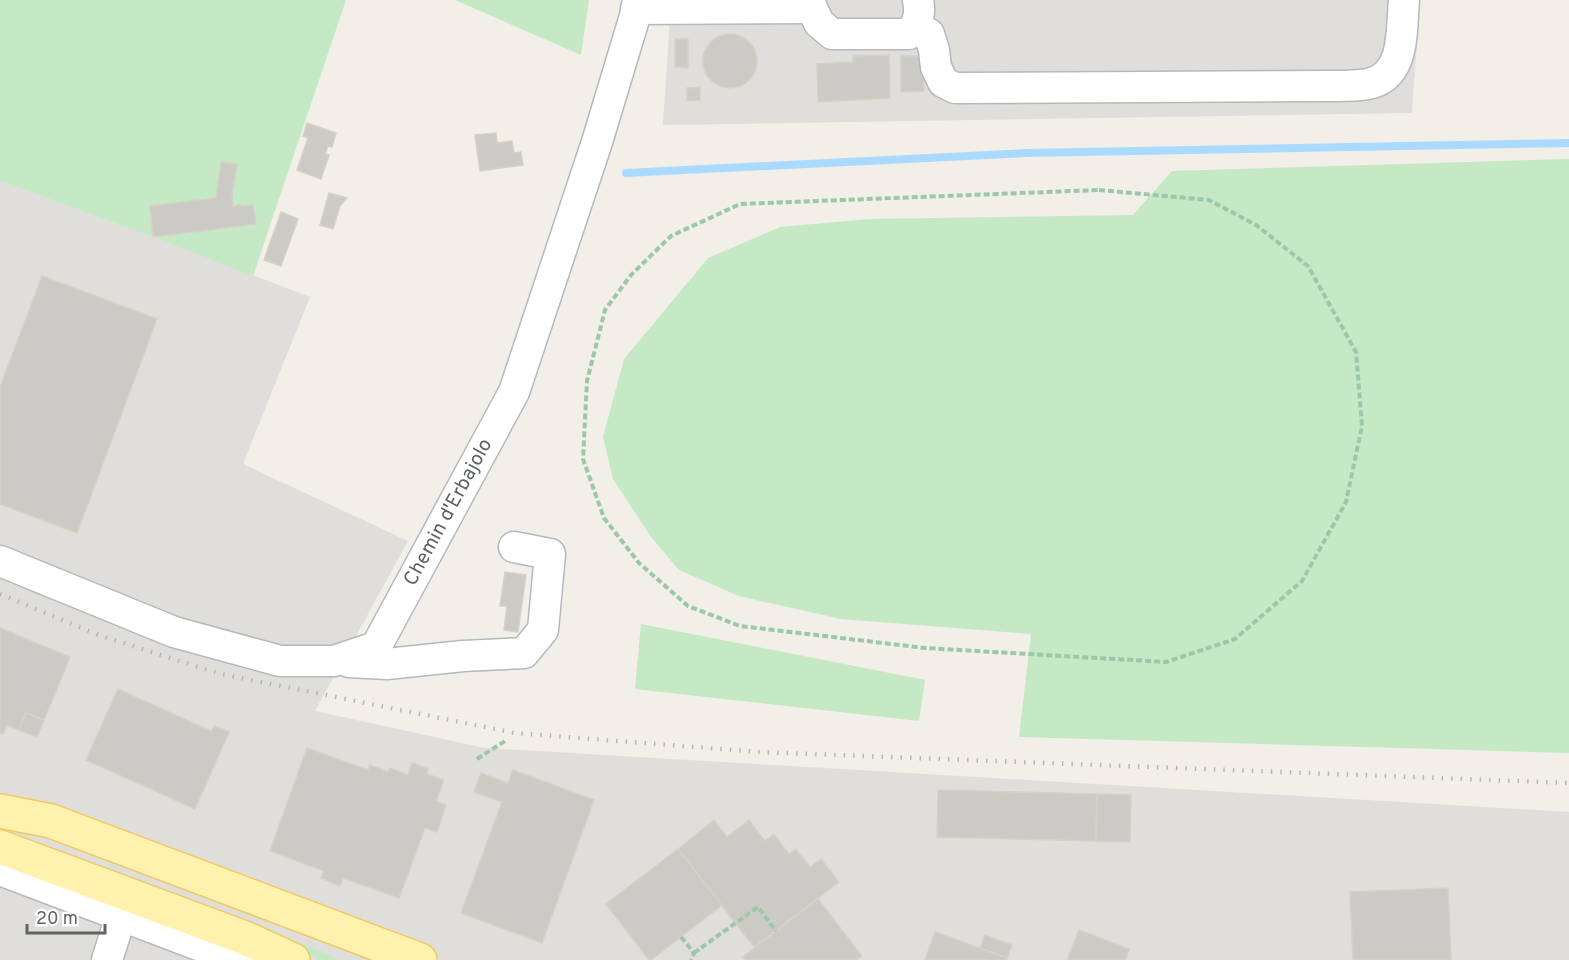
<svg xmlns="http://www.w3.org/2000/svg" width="1569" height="960" font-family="Overpass,sans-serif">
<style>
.industrial{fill:#e0deda}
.green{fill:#c5e8c5}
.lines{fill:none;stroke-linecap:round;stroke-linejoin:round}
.stream{stroke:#aadaff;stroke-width:8}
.building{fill:#cccac5;stroke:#d6d1c6;stroke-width:1.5}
.minor-casing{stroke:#b5b8bc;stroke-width:33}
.major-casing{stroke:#f2c960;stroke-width:36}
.path{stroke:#9cc7a9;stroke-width:4;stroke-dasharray:6 3;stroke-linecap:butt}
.minor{stroke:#fff;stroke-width:30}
.major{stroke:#fff2af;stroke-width:33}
.rail{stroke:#b6b7b8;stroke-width:4.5;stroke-dasharray:1.5 8;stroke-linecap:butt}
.labels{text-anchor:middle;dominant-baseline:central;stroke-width:6;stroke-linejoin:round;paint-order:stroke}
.street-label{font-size:20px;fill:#5f6368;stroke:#fff}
</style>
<rect width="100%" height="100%" fill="#f1efe8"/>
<g class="industrial">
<path d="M 671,0 L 1420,0 L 1412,113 L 663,125 Z"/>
<path d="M 0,181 L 153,237 L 310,297 L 243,464 L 408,541 L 315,711 L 485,748 L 1569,812 L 1569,960 L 0,960 Z"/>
</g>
<g class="green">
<path d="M 0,0 L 346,0 L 253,276 L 153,237 L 0,181 Z"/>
<path d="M 455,0 L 589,0 L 581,55 Z"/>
<path d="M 1569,159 L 1569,753 L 1019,737 L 1031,634 L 841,619 L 739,596 L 679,570 L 651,537 L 613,479 L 603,437 L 624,359 L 708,258 L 780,227 L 869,219 L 1133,215 L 1172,171 Z"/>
<path d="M 641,624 L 925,680 L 919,721 L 635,689 Z"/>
<path d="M 297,941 L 340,960 L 318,960 L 295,942 Z"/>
</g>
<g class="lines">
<path class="stream" d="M 626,173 L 1026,153 L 1569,143"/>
</g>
<g class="building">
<circle cx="730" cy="61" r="27"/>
<path d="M 675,39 L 688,39 L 688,68 L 675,67 Z"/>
<path d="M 889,55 L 890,98 L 818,102 L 817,64 L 853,62 L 853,56 Z"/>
<path d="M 901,56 L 923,56 L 924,91 L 901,92 Z"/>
<path d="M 700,87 L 700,100 L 687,101 L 687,88 Z"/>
<path d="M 307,123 L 336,133 L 332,147 L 328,146 L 325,154 L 329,155 L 321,179 L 297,170 L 308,138 L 303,136 Z"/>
<path d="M 496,133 L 497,143 L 512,141 L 514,153 L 521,152 L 523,165 L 480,171 L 475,135 Z"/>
<path d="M 221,162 L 237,164 L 232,195 L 233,207 L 239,204 L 242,206 L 253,205 L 256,224 L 153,237 L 150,206 L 216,198 Z"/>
<path d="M 329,193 L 347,198 L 340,206 L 333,229 L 320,225 Z"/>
<path d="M 281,212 L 298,219 L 281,266 L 264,260 Z"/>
<path d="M 42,276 L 157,319 L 77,533 L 0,504 L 0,387 Z"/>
<path d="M 505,572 L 526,575 L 518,632 L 504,630 L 507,606 L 500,606 Z"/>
<path d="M 0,628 L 70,657 L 44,720 L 26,713 L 19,730 L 7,725 L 3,734 L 0,733 Z"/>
<path d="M 118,689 L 211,731 L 214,726 L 229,732 L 195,809 L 86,760 Z"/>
<path d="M 26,713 L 44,720 L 37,737 L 19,730 Z"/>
<path d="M 307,748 L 368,770 L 370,765 L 388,772 L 390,768 L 408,775 L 412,763 L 428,769 L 427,774 L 444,780 L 436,801 L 446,805 L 437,832 L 425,828 L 399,898 L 343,878 L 340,886 L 321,878 L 324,871 L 270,851 Z"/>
<path d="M 513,770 L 594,800 L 542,943 L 461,913 L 502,802 L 474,792 L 481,773 L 508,783 Z"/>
<path d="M 938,790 L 1097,794 L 1096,841 L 937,837 Z"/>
<path d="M 1097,794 L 1131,795 L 1130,842 L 1096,841 Z"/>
<path d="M 714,820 L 727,837 L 749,820 L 765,841 L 774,834 L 789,854 L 796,849 L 810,867 L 821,859 L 839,882 L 754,947 L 678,849 Z"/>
<path d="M 678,849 L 722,905 L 651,960 L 649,960 L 606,904 Z"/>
<path d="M 1448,888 L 1451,960 L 1353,960 L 1350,892 Z"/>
<path d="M 818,899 L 862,956 L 857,960 L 746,960 L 743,957 Z"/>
<path d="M 1079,930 L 1129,949 L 1125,960 L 1067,960 Z"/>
<path d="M 935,932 L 1007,958 L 1007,960 L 925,960 Z"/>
<path d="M 985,935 L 1012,945 L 1007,958 L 980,948 Z"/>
</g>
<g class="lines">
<g class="minor-casing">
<g id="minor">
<path d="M 812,8 L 819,23 L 832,34 L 909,34 C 918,24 921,14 918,0"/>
<path d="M 636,9 L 812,8"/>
<path d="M 916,26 L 929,34 L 934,50 L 936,67 L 943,82 L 955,88 L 1334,86 C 1345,86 1357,86 1368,84 C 1406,77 1401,30 1404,0"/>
<path id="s1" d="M 0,561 L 174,632 L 280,661 L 334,661 L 376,647 L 514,392 L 597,142 L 635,16 L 638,0"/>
<path d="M 349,662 L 387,664 L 463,656 L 524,653 L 543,630 L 550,554 L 514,547"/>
<path d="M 0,870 L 238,960"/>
<path d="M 107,960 L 121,916"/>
</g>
</g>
<g class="major-casing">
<g id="major">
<path d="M 0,811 L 51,821 L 420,960"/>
<path d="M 0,847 L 245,938 L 293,960"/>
</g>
</g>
<g class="path">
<path d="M 1099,190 L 1209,200 L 1256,225 L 1308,266 L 1356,352 L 1362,426 L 1346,502 L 1302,581 L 1235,639 L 1166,662 L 925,648 L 740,626 L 688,606 L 639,563 L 604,518 L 583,459 L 587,381 L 605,310 L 631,275 L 671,236 L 740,204 Z"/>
<path d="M 477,759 L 505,741"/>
<path d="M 681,937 L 694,953 L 691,960"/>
<path d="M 694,953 L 758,907 L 776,931"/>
</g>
<use href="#minor" class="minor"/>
<use href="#major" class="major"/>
<path class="rail" d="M 0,594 L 101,636 L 221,674 L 515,733 L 759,752 L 1569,783"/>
</g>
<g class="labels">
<g class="street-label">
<text stroke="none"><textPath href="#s1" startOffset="549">Chemin d'Erbajolo</textPath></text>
</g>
</g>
<path d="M27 924v9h78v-9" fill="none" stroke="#5f6368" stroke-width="3"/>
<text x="36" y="924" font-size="18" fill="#5f6368" stroke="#ffffff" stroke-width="4.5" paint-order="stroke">20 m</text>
</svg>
